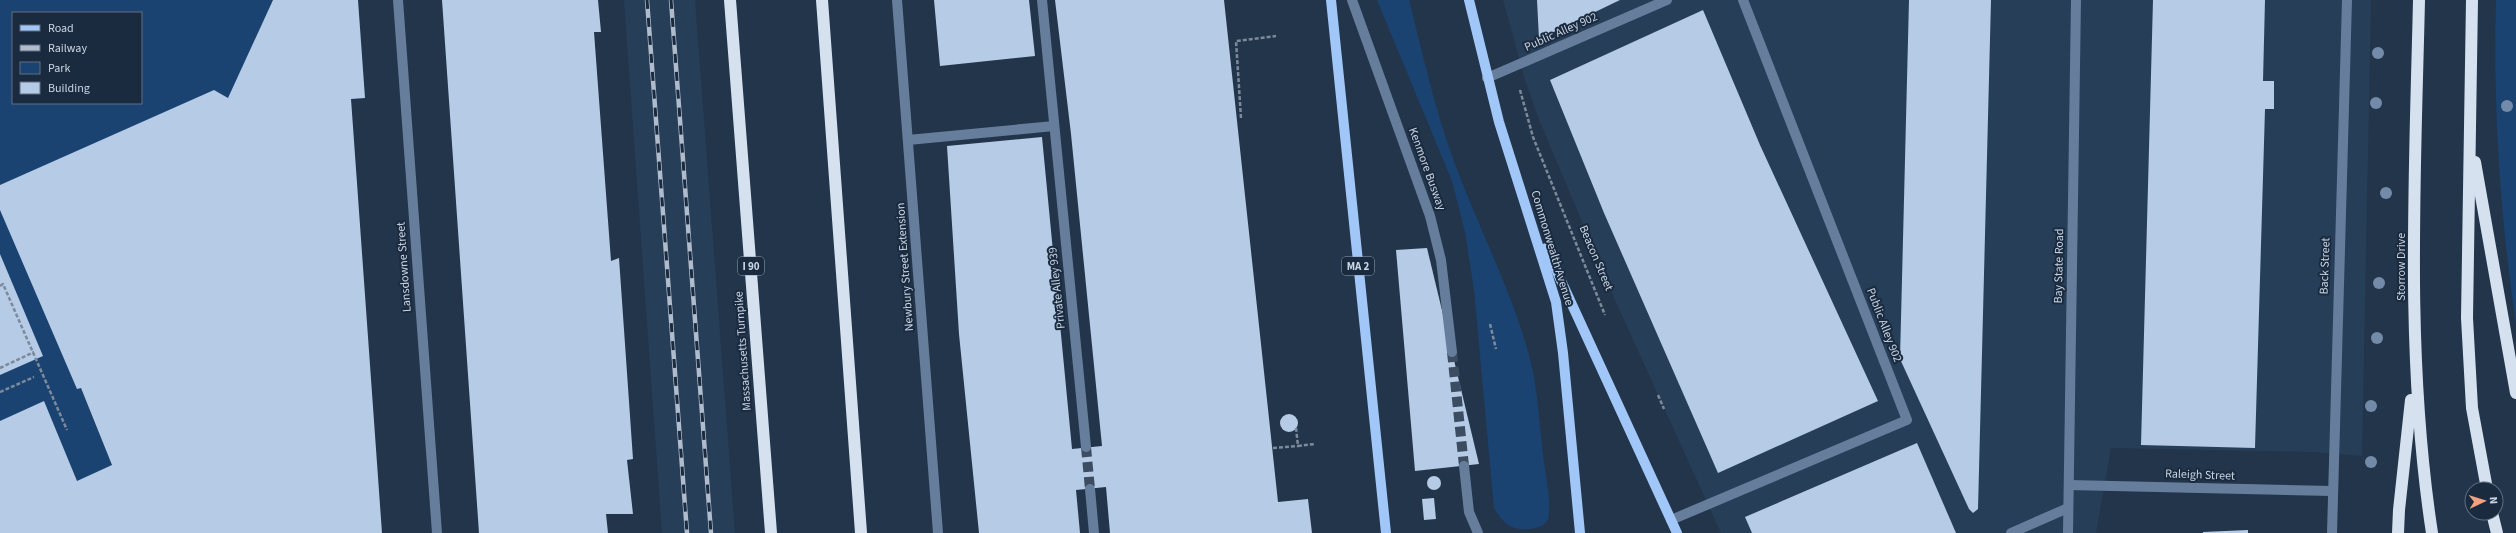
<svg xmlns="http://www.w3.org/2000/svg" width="2516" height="533" font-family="'Source Sans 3',sans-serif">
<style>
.built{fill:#273e58}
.green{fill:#1a4371;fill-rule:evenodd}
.building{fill:#b5cbe6}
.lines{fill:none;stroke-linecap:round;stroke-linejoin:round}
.minor-tunnel{stroke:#3c4d61;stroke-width:10;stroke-dasharray:10 5;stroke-linecap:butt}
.path{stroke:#7c8a9b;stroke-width:2.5;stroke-dasharray:4 2;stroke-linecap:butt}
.minor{stroke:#667e9b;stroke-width:10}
.major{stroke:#a0c7f7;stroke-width:10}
.highway{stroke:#d6e1f0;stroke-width:12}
.rail-casing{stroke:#b0bccb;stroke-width:4.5}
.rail{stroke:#1a2b40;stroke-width:3;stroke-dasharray:9;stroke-linecap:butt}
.tree{fill:#738ba8}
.labels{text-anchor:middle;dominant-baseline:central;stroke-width:4;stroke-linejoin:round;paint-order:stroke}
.shield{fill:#1a2b40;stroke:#95a2b2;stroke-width:1}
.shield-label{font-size:11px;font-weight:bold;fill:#cad5e3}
.street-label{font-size:12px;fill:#cad5e3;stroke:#1a2b40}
</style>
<rect width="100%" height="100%" fill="#23354a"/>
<g class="built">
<path d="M 624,0 L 695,0 L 735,533 L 662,533 Z"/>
<path d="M 1503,0 L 2371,0 L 2362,456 L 2313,452 L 2111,448 L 2096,533 L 1721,533 L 1615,300 L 1540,122 L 1525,80 Z"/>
</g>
<g class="green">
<path d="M 0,0 L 358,0 L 365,98 L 351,99 L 362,260 L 81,388 L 112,465 L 0,520 ZM 13,13 L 141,13 L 141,103 L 13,103 Z"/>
<path d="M 1377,0 L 1409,0 C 1422,52 1434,105 1452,156 C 1476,223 1510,286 1529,355 C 1538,388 1539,422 1543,455 C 1545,472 1552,503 1548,519 C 1544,531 1519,531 1510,526 C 1502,521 1498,515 1494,508 L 1474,290 L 1465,232 L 1452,181 Z"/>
<path d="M 2496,0 L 2516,0 L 2516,324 C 2500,216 2493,109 2496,0 Z"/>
</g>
<g class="building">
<path d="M 273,0 L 358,0 L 365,98 L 351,99 L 382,533 L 0,533 L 0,421 L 44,401 L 77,481 L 112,465 L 81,388 L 77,389 L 0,210 L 0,185 L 214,90 L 228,98 Z"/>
<path d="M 442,0 L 598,0 L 601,32 L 594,32 L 611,261 L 619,258 L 633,459 L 627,460 L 633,514 L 606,514 L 608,533 L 479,533 Z"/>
<path d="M 934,0 L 1029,0 L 1035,56 L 940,66 Z"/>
<path d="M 1055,0 L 1224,0 L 1278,502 L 1308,499 L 1312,533 L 1110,533 L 1106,487 L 1076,490 L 1080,533 L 979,533 L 959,334 L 947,146 L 1042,137 L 1072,449 L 1102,446 L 1071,134 Z"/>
<path d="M 1537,0 L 1620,0 L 1539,39 Z"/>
<path d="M 1909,0 L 1991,0 L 1978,509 L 1973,513 L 1969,509 L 1900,359 Z"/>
<path d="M 2153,0 L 2265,0 L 2263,81 L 2274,81 L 2274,109 L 2265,109 L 2255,448 L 2141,445 Z"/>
<path d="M 1703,10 L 1760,145 L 1878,401 L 1718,473 L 1604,213 L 1550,80 Z"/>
<path d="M 1427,248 L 1479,464 L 1415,471 L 1396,250 Z"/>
<path d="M 0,254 L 43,356 L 0,375 Z"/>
<circle cx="1289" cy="423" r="9"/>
<path d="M 1917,443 L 1956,533 L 1752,533 L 1745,517 Z"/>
<circle cx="1434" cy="483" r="7"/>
<path d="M 1434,498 L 1436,519 L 1424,520 L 1422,499 Z"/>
<path d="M 2248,530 L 2248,533 L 2203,533 L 2203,532 Z"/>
</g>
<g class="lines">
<g class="minor-tunnel">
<path d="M 1452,352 L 1464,466"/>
<path d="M 1086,447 L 1090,489"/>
</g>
<g class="path">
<path d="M 1520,90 L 1533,137 L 1605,315"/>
<path d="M 1241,118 L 1236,41 L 1276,36"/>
<path d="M 0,286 L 3,284 L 67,430"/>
<path d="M 1490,324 L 1496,349"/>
<path d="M 0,368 L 34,352"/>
<path d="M 0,392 L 34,377"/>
<path d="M 1658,395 L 1664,409"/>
<path d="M 1296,428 L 1298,446 L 1315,444"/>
<path d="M 1273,448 L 1298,446"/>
</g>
<g class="minor">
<path d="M 398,0 L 437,533"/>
<path d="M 897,0 L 938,533"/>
<path d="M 1042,0 L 1086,447"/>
<path d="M 1352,0 L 1430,216 L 1441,260 L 1452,352"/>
<path d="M 1487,78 L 1667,0"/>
<path d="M 908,140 L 1054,126"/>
<path d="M 1464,466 L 1469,512 L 1478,533"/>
<path d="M 2069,485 L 2332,491"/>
<path d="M 1090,489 L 1094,533"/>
<path d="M 1671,520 L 1907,420 L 1743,0"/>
<path d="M 2011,533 L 2068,508"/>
<path d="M 2068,533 L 2076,0"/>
<path d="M 2332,533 L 2347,0"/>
</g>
<g class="major">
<path d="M 1331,0 L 1386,533"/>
<path d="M 1469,0 L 1499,122 L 1556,302 L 1563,353 L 1580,533"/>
<path d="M 1546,248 L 1677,533"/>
</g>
<g class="highway">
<path d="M 730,0 L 771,533"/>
<path d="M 822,0 L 861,533"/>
<path d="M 2419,0 C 2415,177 2405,357 2432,533"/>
<path d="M 2472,0 L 2467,318 L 2472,408 L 2487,489"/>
<path d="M 2475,162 L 2516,393"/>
<path d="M 2492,513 L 2497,533"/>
<path d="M 2398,533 L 2399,510 L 2411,400"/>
</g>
<g class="rail-casing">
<g id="rail">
<path d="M 647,0 L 687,533"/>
<path d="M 671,0 L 711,533"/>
</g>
</g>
<use href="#rail" class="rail"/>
</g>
<g class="tree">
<circle cx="2378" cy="53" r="6"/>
<circle cx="2376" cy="103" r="6"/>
<circle cx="2507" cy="106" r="6"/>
<circle cx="2386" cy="193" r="6"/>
<circle cx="2379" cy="283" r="6"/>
<circle cx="2377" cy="338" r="6"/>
<circle cx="2371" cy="406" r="6"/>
<circle cx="2371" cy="462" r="6"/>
</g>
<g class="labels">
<g class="shield">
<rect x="738" y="257" width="26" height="18" rx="3"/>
<rect x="1342" y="257" width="32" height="18" rx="3"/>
</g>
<g class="shield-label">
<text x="751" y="266">I 90</text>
<text x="1358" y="266">MA 2</text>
</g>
<g class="street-label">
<text transform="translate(1561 32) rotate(-24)">Public Alley 902</text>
<text transform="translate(1427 169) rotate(70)">Kenmore Busway</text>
<text transform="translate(1552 248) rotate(73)">Commonwealth Avenue</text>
<text transform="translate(1596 258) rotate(67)">Beacon Street</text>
<text transform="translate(2059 266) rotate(-89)">Bay State Road</text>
<text transform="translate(2325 266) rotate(-88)">Back Street</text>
<text transform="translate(404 267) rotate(-94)">Lansdowne Street</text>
<text transform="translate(905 267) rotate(-94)">Newbury Street Extension</text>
<text transform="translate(2401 267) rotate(-90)">Storrow Drive</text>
<text transform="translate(1057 288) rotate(-96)">Private Alley 939</text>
<text transform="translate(1884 325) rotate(69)">Public Alley 902</text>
<text transform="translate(743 351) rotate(-94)">Massachusetts Turnpike</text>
<text transform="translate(2200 475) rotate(2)">Raleigh Street</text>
</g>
</g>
<rect x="12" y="12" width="130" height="92" fill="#1a2b40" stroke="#606f81"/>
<rect x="20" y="25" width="20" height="6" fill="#a0c7f7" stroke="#606f81"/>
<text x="48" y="32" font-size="12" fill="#cad5e3">Road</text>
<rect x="20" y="45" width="20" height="6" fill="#b0bccb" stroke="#606f81"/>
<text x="48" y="52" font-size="12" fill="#cad5e3">Railway</text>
<rect x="20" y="62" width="20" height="12" fill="#1a4371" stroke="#606f81"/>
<text x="48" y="72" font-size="12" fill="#cad5e3">Park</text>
<rect x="20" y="82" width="20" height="12" fill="#b5cbe6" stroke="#606f81"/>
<text x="48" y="92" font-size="12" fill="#cad5e3">Building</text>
<g transform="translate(2484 501) rotate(86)"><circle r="19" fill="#1a2b40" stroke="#606f81"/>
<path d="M0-3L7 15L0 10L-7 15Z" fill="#f2a07e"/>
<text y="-6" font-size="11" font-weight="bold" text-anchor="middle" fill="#cad5e3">N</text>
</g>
</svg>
